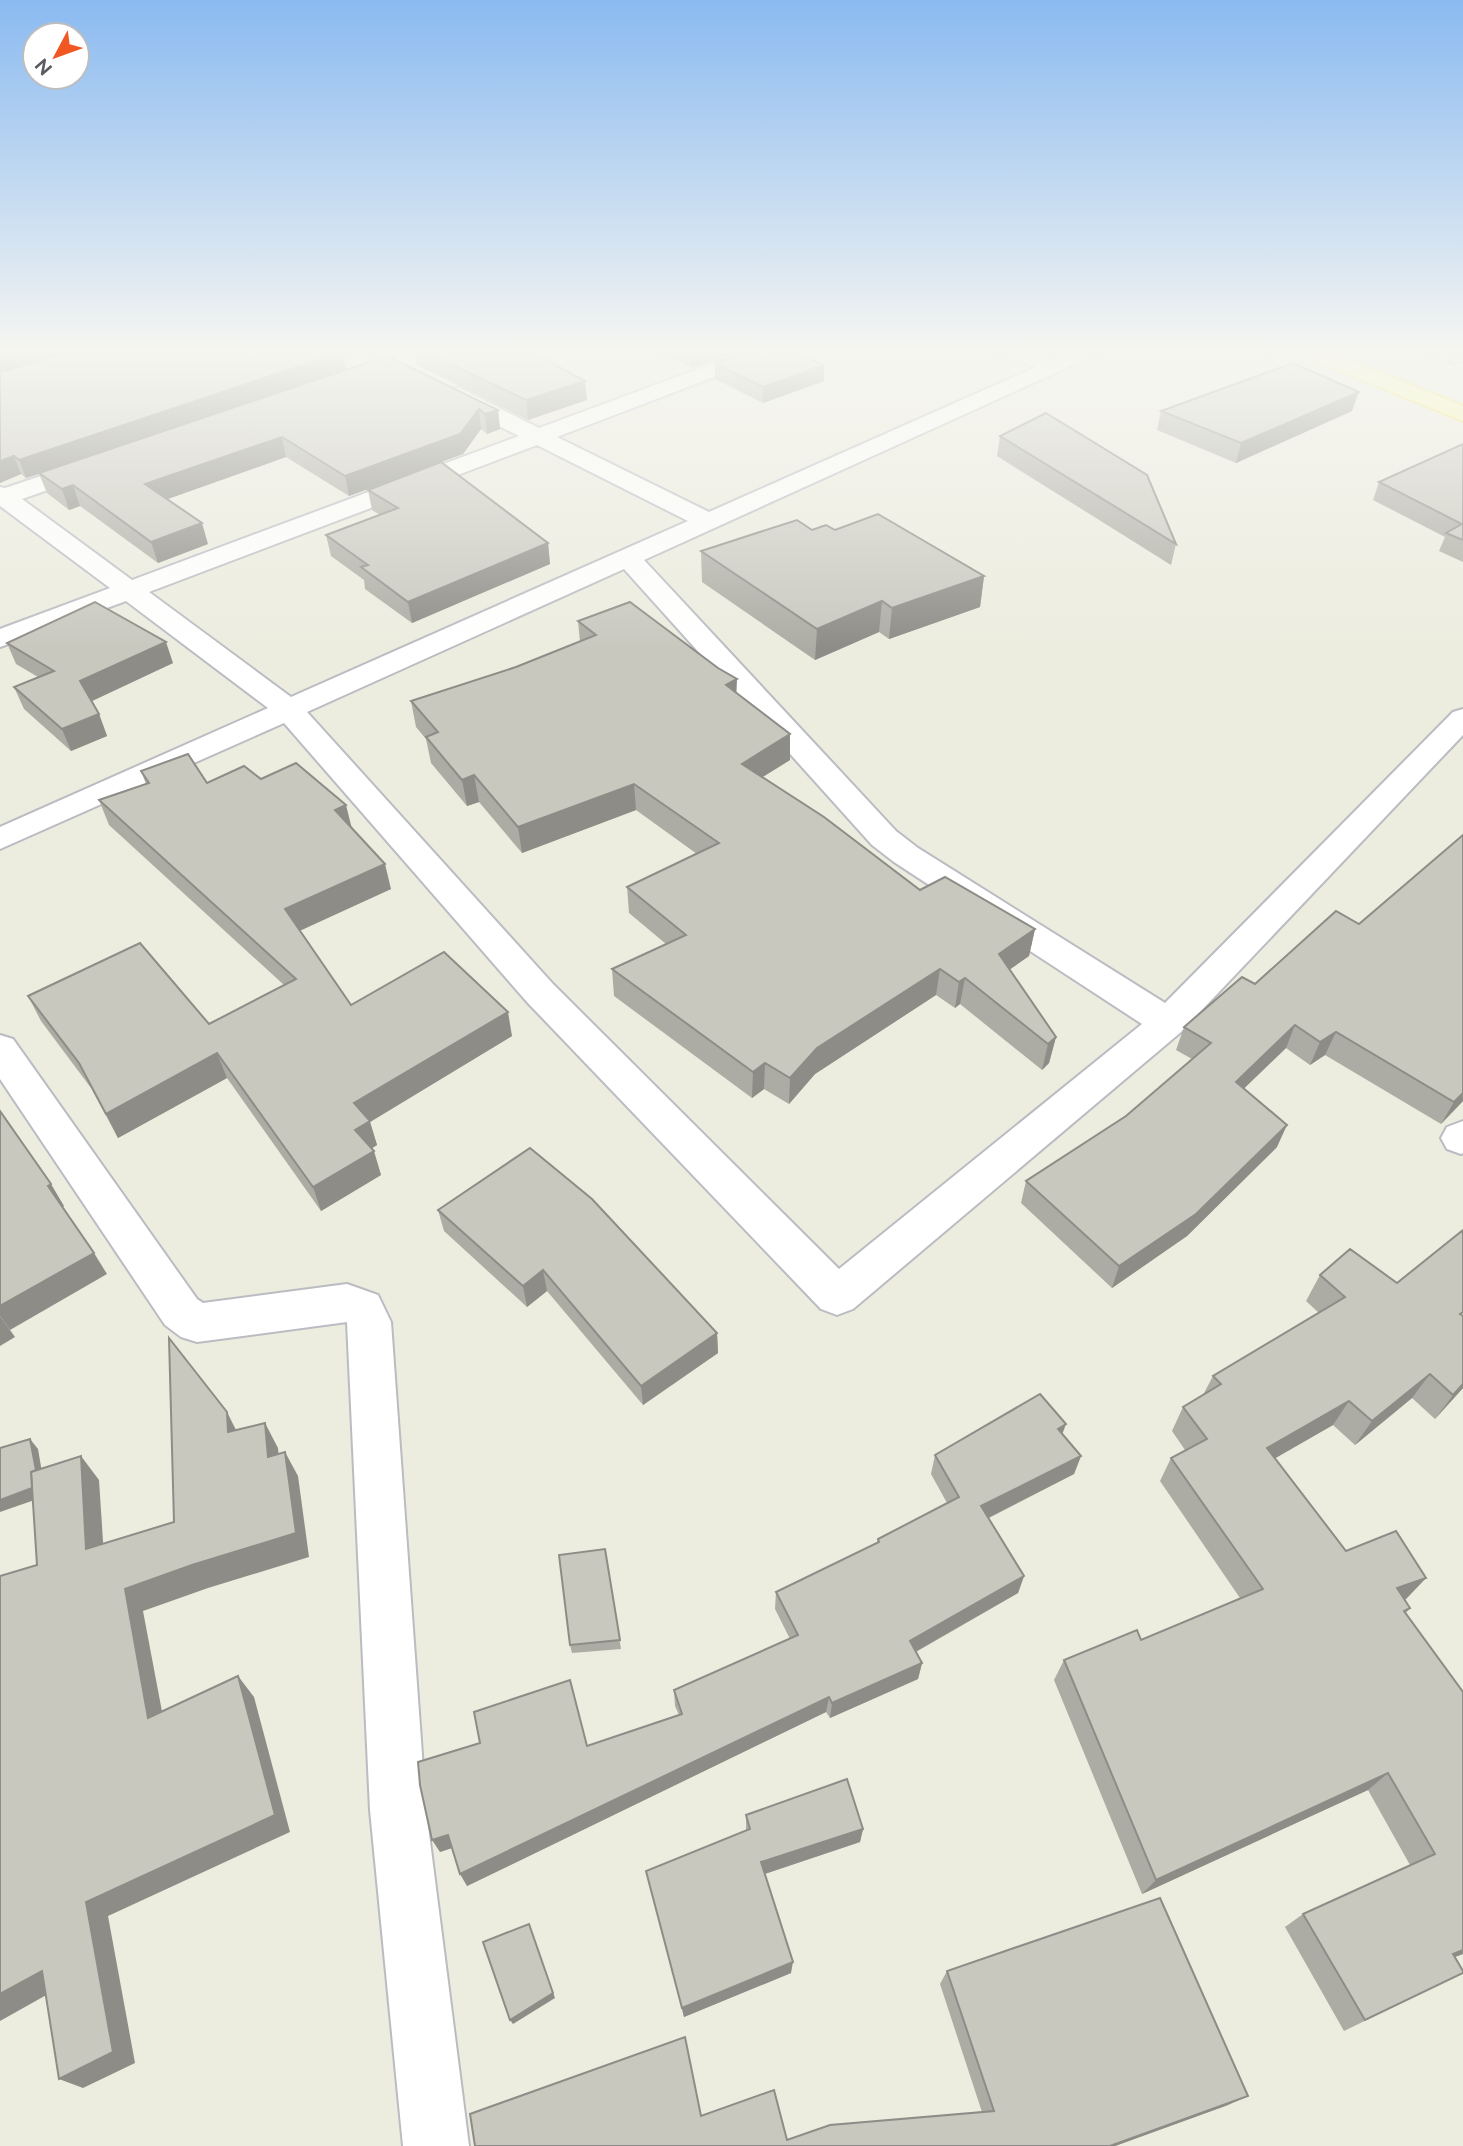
<svg xmlns="http://www.w3.org/2000/svg" width="1463" height="2146" font-family="Raleway,sans-serif">
<style>
.lines{fill:none;stroke-linecap:round;stroke-linejoin:round}
.street-casing{stroke:#babcc2;stroke-width:4}
.primary-casing{stroke:#f7e54e;stroke-width:4}
.street{fill:#fff;fill-rule:evenodd}
.primary{fill:#fdffa2;fill-rule:evenodd}
.rail-casing{stroke:#b5b6b6;stroke-width:5}
.rail{stroke:#fff;stroke-width:3.5;stroke-dasharray:10;stroke-linecap:butt}
.wall{fill:#adaca4}
.shaded-wall{fill:#8d8c86}
.building{fill:#c9c8bf;stroke:#8d8c86;stroke-width:2}
</style>
<rect width="100%" height="100%" fill="#ececdf"/>
<g class="lines">
<g class="street-casing">
<g id="street">
<path d="M 415,350 L 444,350 L 441,354 L 358,384 L 342,384 L 339,379 L 342,374 Z"/>
<path d="M 749,350 L 777,350 L 774,354 L 557,437 L 709,512 L 1036,367 L 1001,354 L 998,350 L 1027,350 L 1053,359 L 1073,350 L 1100,350 L 1097,354 L 644,560 L 896,831 L 918,848 L 1165,1003 L 1453,712 L 1463,709 L 1463,735 L 1181,1032 L 853,1309 L 837,1315 L 821,1309 L 527,1002 L 284,723 L 0,849 L 0,827 L 268,708 L 126,601 L 0,647 L 0,629 L 110,588 L 0,506 L 0,487 L 5,488 L 86,461 L 102,461 L 106,466 L 102,471 L 22,499 L 132,580 L 519,436 L 443,398 L 440,393 L 443,388 L 459,388 L 539,428 ZM 537,445 L 688,521 L 291,697 L 149,592 ZM 624,569 L 872,845 L 894,862 L 1142,1024 L 839,1269 L 553,984 L 307,712 Z"/>
<path d="M 0,1035 L 13,1039 L 197,1299 L 203,1303 L 347,1284 L 378,1295 L 391,1322 L 426,1810 L 469,2146 L 403,2146 L 370,1810 L 347,1322 L 197,1342 L 181,1337 L 165,1325 L 0,1079 Z"/>
<path d="M 1463,1121 L 1463,1153 L 1461,1154 L 1447,1149 L 1441,1138 L 1447,1127 Z"/>
</g>
</g>
<g class="primary-casing">
<path id="primary" d="M 1296,350 L 1324,350 L 1463,406 L 1463,421 L 1299,354 Z"/>
</g>
<use href="#street" class="street"/>
<use href="#primary" class="primary"/>
<g class="rail-casing">
<path id="rail" d="M 1419,350 L 1463,367"/>
</g>
<use href="#rail" class="rail"/>
</g>
<g class="wall">
<path d="M 0,350 L 342,352 L 346,370 L 498,410 L 500,429 L 487,434 L 481,429 L 463,454 L 349,496 L 286,457 L 167,499 L 208,544 L 158,563 L 80,506 L 69,510 L 47,493 L 39,474 L 26,478 L 21,474 L 0,483 Z"/>
<path d="M 414,350 L 528,350 L 587,400 L 528,420 L 417,365 Z"/>
<path d="M 654,350 L 741,350 L 692,368 Z"/>
<path d="M 715,363 L 824,381 L 763,403 L 715,379 Z"/>
<path d="M 1161,411 L 1352,411 L 1236,463 L 1157,430 Z"/>
<path d="M 1000,436 L 1176,544 L 1171,565 L 997,456 Z"/>
<path d="M 1463,444 L 1463,562 L 1439,551 L 1445,537 L 1373,500 L 1379,482 Z"/>
<path d="M 368,490 L 548,543 L 550,564 L 412,623 L 365,589 L 364,580 L 331,556 L 326,535 L 380,515 L 372,510 Z"/>
<path d="M 812,530 L 835,530 L 984,576 L 980,607 L 889,639 L 879,632 L 815,660 L 702,582 L 701,551 Z"/>
<path d="M 578,621 L 737,693 L 790,760 L 762,777 L 920,890 L 1035,929 L 1029,956 L 1009,970 L 1056,1037 L 1049,1063 L 1042,1070 L 960,1004 L 955,1008 L 936,995 L 815,1074 L 789,1104 L 764,1089 L 752,1098 L 614,996 L 612,969 L 666,944 L 629,913 L 627,887 L 697,854 L 636,810 L 522,853 L 479,802 L 467,806 L 431,763 L 426,739 L 416,727 L 411,701 L 516,667 L 580,642 Z"/>
<path d="M 7,643 L 173,663 L 91,701 L 99,714 L 107,736 L 71,751 L 24,709 L 14,687 L 38,677 L 16,664 Z"/>
<path d="M 141,771 L 207,783 L 261,779 L 352,829 L 391,889 L 300,930 L 351,1005 L 512,1036 L 370,1122 L 377,1145 L 372,1148 L 381,1175 L 321,1211 L 227,1078 L 118,1138 L 91,1088 L 41,1021 L 28,996 L 209,1024 L 284,985 L 109,825 L 99,800 L 146,784 Z"/>
<path d="M 1463,835 L 1463,1101 L 1441,1124 L 1325,1055 L 1310,1065 L 1286,1048 L 1243,1089 L 1277,1147 L 1187,1236 L 1112,1288 L 1021,1203 L 1026,1181 L 1126,1116 L 1192,1059 L 1176,1050 L 1184,1027 L 1255,984 L 1359,924 Z"/>
<path d="M 438,1210 L 717,1333 L 718,1353 L 643,1405 L 547,1291 L 527,1307 L 444,1231 Z"/>
<path d="M 1320,1275 L 1463,1388 L 1435,1419 L 1412,1398 L 1355,1445 L 1333,1425 L 1275,1458 L 1346,1551 L 1426,1578 L 1406,1599 L 1404,1599 L 1410,1608 L 1406,1613 L 1463,1692 L 1463,1954 L 1455,1957 L 1463,1973 L 1344,2031 L 1285,1927 L 1303,1914 L 1410,1865 L 1368,1790 L 1142,1894 L 1054,1680 L 1064,1660 L 1141,1640 L 1240,1598 L 1160,1481 L 1171,1458 L 1185,1450 L 1172,1431 L 1183,1407 L 1203,1395 L 1213,1376 L 1319,1313 L 1306,1301 Z"/>
<path d="M 1062,1433 L 1081,1456 L 1074,1474 L 989,1518 L 1024,1576 L 1018,1593 L 916,1652 L 922,1663 L 918,1679 L 830,1718 L 826,1712 L 467,1886 L 452,1848 L 440,1852 L 587,1746 L 679,1715 L 675,1706 L 674,1690 L 790,1639 L 775,1609 L 776,1592 L 877,1543 L 878,1539 L 947,1503 L 931,1474 L 935,1455 Z"/>
<path d="M 605,1549 L 621,1649 L 572,1653 L 570,1645 Z"/>
<path d="M 746,1815 L 863,1829 L 860,1842 L 765,1874 L 791,1973 L 684,2017 L 646,1871 L 746,1831 Z"/>
<path d="M 947,1971 L 1228,2105 L 1115,2146 L 475,2146 L 701,2116 L 787,2140 L 982,2112 L 940,1984 Z"/>
</g>
<g class="shaded-wall">
<path d="M 14,350 L 80,350 L 0,373 L 0,354 Z"/>
<path d="M 703,350 L 741,350 L 692,368 L 692,354 Z"/>
<path d="M 342,352 L 346,370 L 26,478 L 19,460 Z"/>
<path d="M 824,365 L 824,381 L 763,403 L 763,387 Z"/>
<path d="M 585,381 L 587,400 L 528,420 L 526,400 Z"/>
<path d="M 1359,392 L 1352,411 L 1236,463 L 1241,443 Z"/>
<path d="M 479,409 L 481,429 L 463,454 L 349,496 L 345,476 Z"/>
<path d="M 498,410 L 500,429 L 487,434 L 485,414 Z"/>
<path d="M 282,437 L 286,457 L 151,505 L 145,484 Z"/>
<path d="M 14,456 L 21,474 L 0,483 L 0,461 Z"/>
<path d="M 73,485 L 80,506 L 69,510 L 62,489 Z"/>
<path d="M 202,523 L 208,544 L 158,563 L 151,542 Z"/>
<path d="M 548,543 L 550,564 L 412,623 L 408,602 Z"/>
<path d="M 984,576 L 980,607 L 889,639 L 892,608 Z"/>
<path d="M 882,601 L 879,632 L 815,660 L 817,629 Z"/>
<path d="M 166,642 L 173,663 L 88,703 L 80,681 Z"/>
<path d="M 737,679 L 736,704 L 726,685 Z"/>
<path d="M 99,714 L 107,736 L 71,751 L 62,729 Z"/>
<path d="M 790,734 L 790,760 L 742,790 L 742,764 Z"/>
<path d="M 474,775 L 479,802 L 467,806 L 462,780 Z"/>
<path d="M 634,784 L 636,810 L 522,853 L 518,827 Z"/>
<path d="M 346,805 L 352,829 L 335,810 Z"/>
<path d="M 385,864 L 391,889 L 293,934 L 285,909 Z"/>
<path d="M 1035,929 L 1029,956 L 993,981 L 999,954 Z"/>
<path d="M 940,969 L 936,995 L 815,1074 L 789,1104 L 790,1078 L 817,1048 Z"/>
<path d="M 965,978 L 960,1004 L 955,1008 L 959,982 Z"/>
<path d="M 508,1012 L 512,1036 L 370,1122 L 377,1145 L 363,1154 L 355,1130 L 354,1103 Z"/>
<path d="M 1295,1025 L 1286,1048 L 1227,1105 L 1236,1082 Z"/>
<path d="M 1336,1032 L 1325,1055 L 1310,1065 L 1320,1042 Z"/>
<path d="M 1056,1037 L 1049,1063 L 1042,1070 L 1048,1044 Z"/>
<path d="M 217,1053 L 227,1078 L 118,1138 L 106,1114 Z"/>
<path d="M 765,1063 L 764,1089 L 752,1098 L 753,1072 Z"/>
<path d="M 1463,1093 L 1463,1101 L 1441,1124 L 1454,1102 Z"/>
<path d="M 1287,1125 L 1277,1147 L 1187,1236 L 1112,1288 L 1119,1266 Z"/>
<path d="M 374,1151 L 381,1175 L 321,1211 L 313,1187 Z"/>
<path d="M 51,1184 L 64,1206 L 62,1208 L 48,1186 Z"/>
<path d="M 94,1253 L 107,1274 L 10,1330 L 0,1316 L 0,1306 Z"/>
<path d="M 543,1270 L 547,1291 L 527,1307 L 523,1286 Z"/>
<path d="M 0,1316 L 15,1337 L 0,1346 Z"/>
<path d="M 717,1333 L 718,1353 L 643,1405 L 641,1386 Z"/>
<path d="M 1430,1374 L 1412,1398 L 1355,1445 L 1372,1421 Z"/>
<path d="M 1463,1384 L 1463,1388 L 1435,1419 L 1453,1395 Z"/>
<path d="M 1349,1401 L 1333,1425 L 1253,1471 L 1267,1448 Z"/>
<path d="M 227,1412 L 240,1438 L 228,1432 Z"/>
<path d="M 265,1423 L 278,1448 L 281,1481 L 268,1457 Z"/>
<path d="M 1066,1424 L 1059,1443 L 1058,1429 Z"/>
<path d="M 30,1439 L 38,1449 L 46,1496 L 0,1512 L 0,1500 Z"/>
<path d="M 285,1452 L 298,1476 L 309,1557 L 208,1588 L 143,1611 L 167,1738 L 148,1718 L 125,1589 Z"/>
<path d="M 81,1456 L 99,1480 L 105,1572 L 86,1549 Z"/>
<path d="M 1081,1456 L 1074,1474 L 976,1524 L 981,1506 Z"/>
<path d="M 1024,1576 L 1018,1593 L 906,1657 L 910,1641 Z"/>
<path d="M 1426,1578 L 1406,1599 L 1378,1609 L 1397,1588 Z"/>
<path d="M 922,1663 L 918,1679 L 830,1718 L 832,1703 Z"/>
<path d="M 238,1676 L 254,1697 L 290,1832 L 108,1916 L 135,2063 L 83,2088 L 59,2079 L 86,1902 Z"/>
<path d="M 829,1697 L 826,1712 L 467,1886 L 460,1874 Z"/>
<path d="M 1388,1773 L 1368,1790 L 1142,1894 L 1156,1880 Z"/>
<path d="M 863,1829 L 860,1842 L 761,1875 L 761,1862 Z"/>
<path d="M 448,1835 L 455,1847 L 440,1852 L 432,1840 Z"/>
<path d="M 529,1924 L 555,1998 L 513,2024 L 510,2020 Z"/>
<path d="M 1463,1950 L 1463,1954 L 1429,1966 L 1453,1954 Z"/>
<path d="M 793,1962 L 791,1973 L 684,2017 L 682,2008 Z"/>
<path d="M 42,1971 L 66,1984 L 0,2021 L 0,1994 Z"/>
<path d="M 1248,2096 L 1228,2105 L 1115,2146 L 1110,2146 Z"/>
</g>
<g class="building">
<path d="M 0,350 L 14,350 L 0,354 Z"/>
<path d="M 76,350 L 338,350 L 342,352 L 19,460 L 14,456 L 0,461 L 0,372 Z"/>
<path d="M 421,350 L 528,350 L 585,381 L 526,400 Z"/>
<path d="M 683,350 L 703,350 L 692,354 Z"/>
<path d="M 751,350 L 790,350 L 824,365 L 763,387 L 715,363 Z"/>
<path d="M 387,356 L 498,410 L 485,414 L 479,409 L 460,434 L 345,476 L 282,437 L 145,484 L 202,523 L 151,542 L 73,485 L 62,489 L 39,473 Z"/>
<path d="M 1293,363 L 1359,392 L 1241,443 L 1161,411 Z"/>
<path d="M 1046,413 L 1147,475 L 1176,544 L 1000,436 Z"/>
<path d="M 1463,444 L 1463,540 L 1446,533 L 1462,524 L 1379,482 Z"/>
<path d="M 441,462 L 548,543 L 408,602 L 361,567 L 368,565 L 326,535 L 398,508 L 368,490 Z"/>
<path d="M 878,514 L 984,576 L 892,608 L 882,601 L 817,629 L 701,551 L 797,520 L 812,530 L 826,525 L 835,530 Z"/>
<path d="M 95,602 L 166,642 L 80,681 L 99,714 L 62,729 L 14,687 L 54,671 L 7,643 Z"/>
<path d="M 630,602 L 718,668 L 737,679 L 726,685 L 790,734 L 742,764 L 824,817 L 920,890 L 945,877 L 1035,929 L 999,954 L 1056,1037 L 1048,1044 L 965,978 L 959,982 L 940,969 L 817,1048 L 790,1078 L 765,1063 L 753,1072 L 612,969 L 686,935 L 627,887 L 719,843 L 634,784 L 518,827 L 474,775 L 462,780 L 426,737 L 438,732 L 411,701 L 516,667 L 596,635 L 578,621 Z"/>
<path d="M 188,754 L 207,783 L 244,766 L 261,779 L 296,763 L 346,805 L 335,810 L 385,864 L 285,909 L 351,1005 L 444,952 L 508,1012 L 354,1103 L 370,1121 L 355,1130 L 374,1151 L 313,1187 L 217,1053 L 106,1114 L 79,1063 L 28,996 L 140,943 L 209,1024 L 296,979 L 99,800 L 149,783 L 141,771 Z"/>
<path d="M 1463,835 L 1463,1093 L 1454,1102 L 1336,1032 L 1320,1042 L 1295,1025 L 1236,1082 L 1287,1125 L 1196,1214 L 1119,1266 L 1026,1181 L 1126,1116 L 1211,1043 L 1184,1027 L 1242,977 L 1255,984 L 1336,911 L 1359,924 Z"/>
<path d="M 0,1111 L 51,1184 L 48,1186 L 94,1253 L 0,1306 Z"/>
<path d="M 530,1148 L 592,1199 L 717,1333 L 641,1386 L 543,1270 L 523,1286 L 438,1210 Z"/>
<path d="M 1463,1230 L 1463,1312 L 1460,1314 L 1463,1316 L 1463,1384 L 1453,1395 L 1430,1374 L 1372,1421 L 1349,1401 L 1267,1448 L 1346,1551 L 1396,1531 L 1426,1578 L 1397,1588 L 1410,1608 L 1404,1611 L 1463,1692 L 1463,1950 L 1453,1954 L 1463,1971 L 1463,1973 L 1365,2020 L 1303,1914 L 1435,1854 L 1388,1773 L 1156,1880 L 1064,1660 L 1137,1630 L 1141,1640 L 1263,1589 L 1171,1458 L 1207,1439 L 1183,1407 L 1221,1384 L 1213,1376 L 1345,1297 L 1320,1275 L 1350,1249 L 1397,1283 Z"/>
<path d="M 169,1338 L 227,1412 L 228,1432 L 265,1423 L 268,1457 L 285,1452 L 296,1533 L 192,1565 L 125,1589 L 148,1718 L 238,1676 L 275,1815 L 86,1902 L 113,2052 L 59,2079 L 42,1971 L 0,1994 L 0,1576 L 37,1565 L 31,1472 L 81,1456 L 86,1549 L 174,1522 Z"/>
<path d="M 1040,1394 L 1066,1424 L 1058,1429 L 1081,1456 L 981,1506 L 1024,1576 L 910,1641 L 922,1663 L 832,1703 L 829,1697 L 460,1874 L 448,1835 L 432,1840 L 420,1785 L 418,1762 L 480,1743 L 474,1712 L 570,1680 L 587,1746 L 682,1714 L 674,1690 L 798,1635 L 776,1592 L 879,1542 L 878,1539 L 959,1497 L 935,1455 Z"/>
<path d="M 30,1439 L 36,1470 L 31,1472 L 32,1488 L 0,1500 L 0,1448 Z"/>
<path d="M 605,1549 L 620,1640 L 570,1645 L 559,1555 Z"/>
<path d="M 847,1779 L 863,1829 L 761,1862 L 793,1962 L 682,2008 L 646,1871 L 750,1829 L 746,1815 Z"/>
<path d="M 1160,1898 L 1248,2096 L 1110,2146 L 475,2146 L 470,2114 L 685,2037 L 701,2116 L 774,2090 L 787,2140 L 830,2125 L 994,2111 L 947,1971 Z"/>
<path d="M 529,1924 L 553,1993 L 510,2020 L 483,1942 Z"/>
</g>
<linearGradient id="sky" x2="0" y2="1"><stop stop-color="#8abaf1"/><stop offset="0.54" stop-color="#f6f6f1"/><stop offset="1" stop-color="#f6f6f1" stop-opacity="0"/></linearGradient>
<rect width="1463" height="650" fill="url(#sky)"/>
<g transform="translate(56 56) rotate(229)"><circle r="33" fill="#ffffff" stroke="#bcbdc0" stroke-width="2"/>
<path d="M0-5L12 26L0 18L-12 26Z" fill="#f05722"/>
<text y="-10" font-size="19" font-weight="bold" text-anchor="middle" fill="#585b61">N</text>
</g>
</svg>
